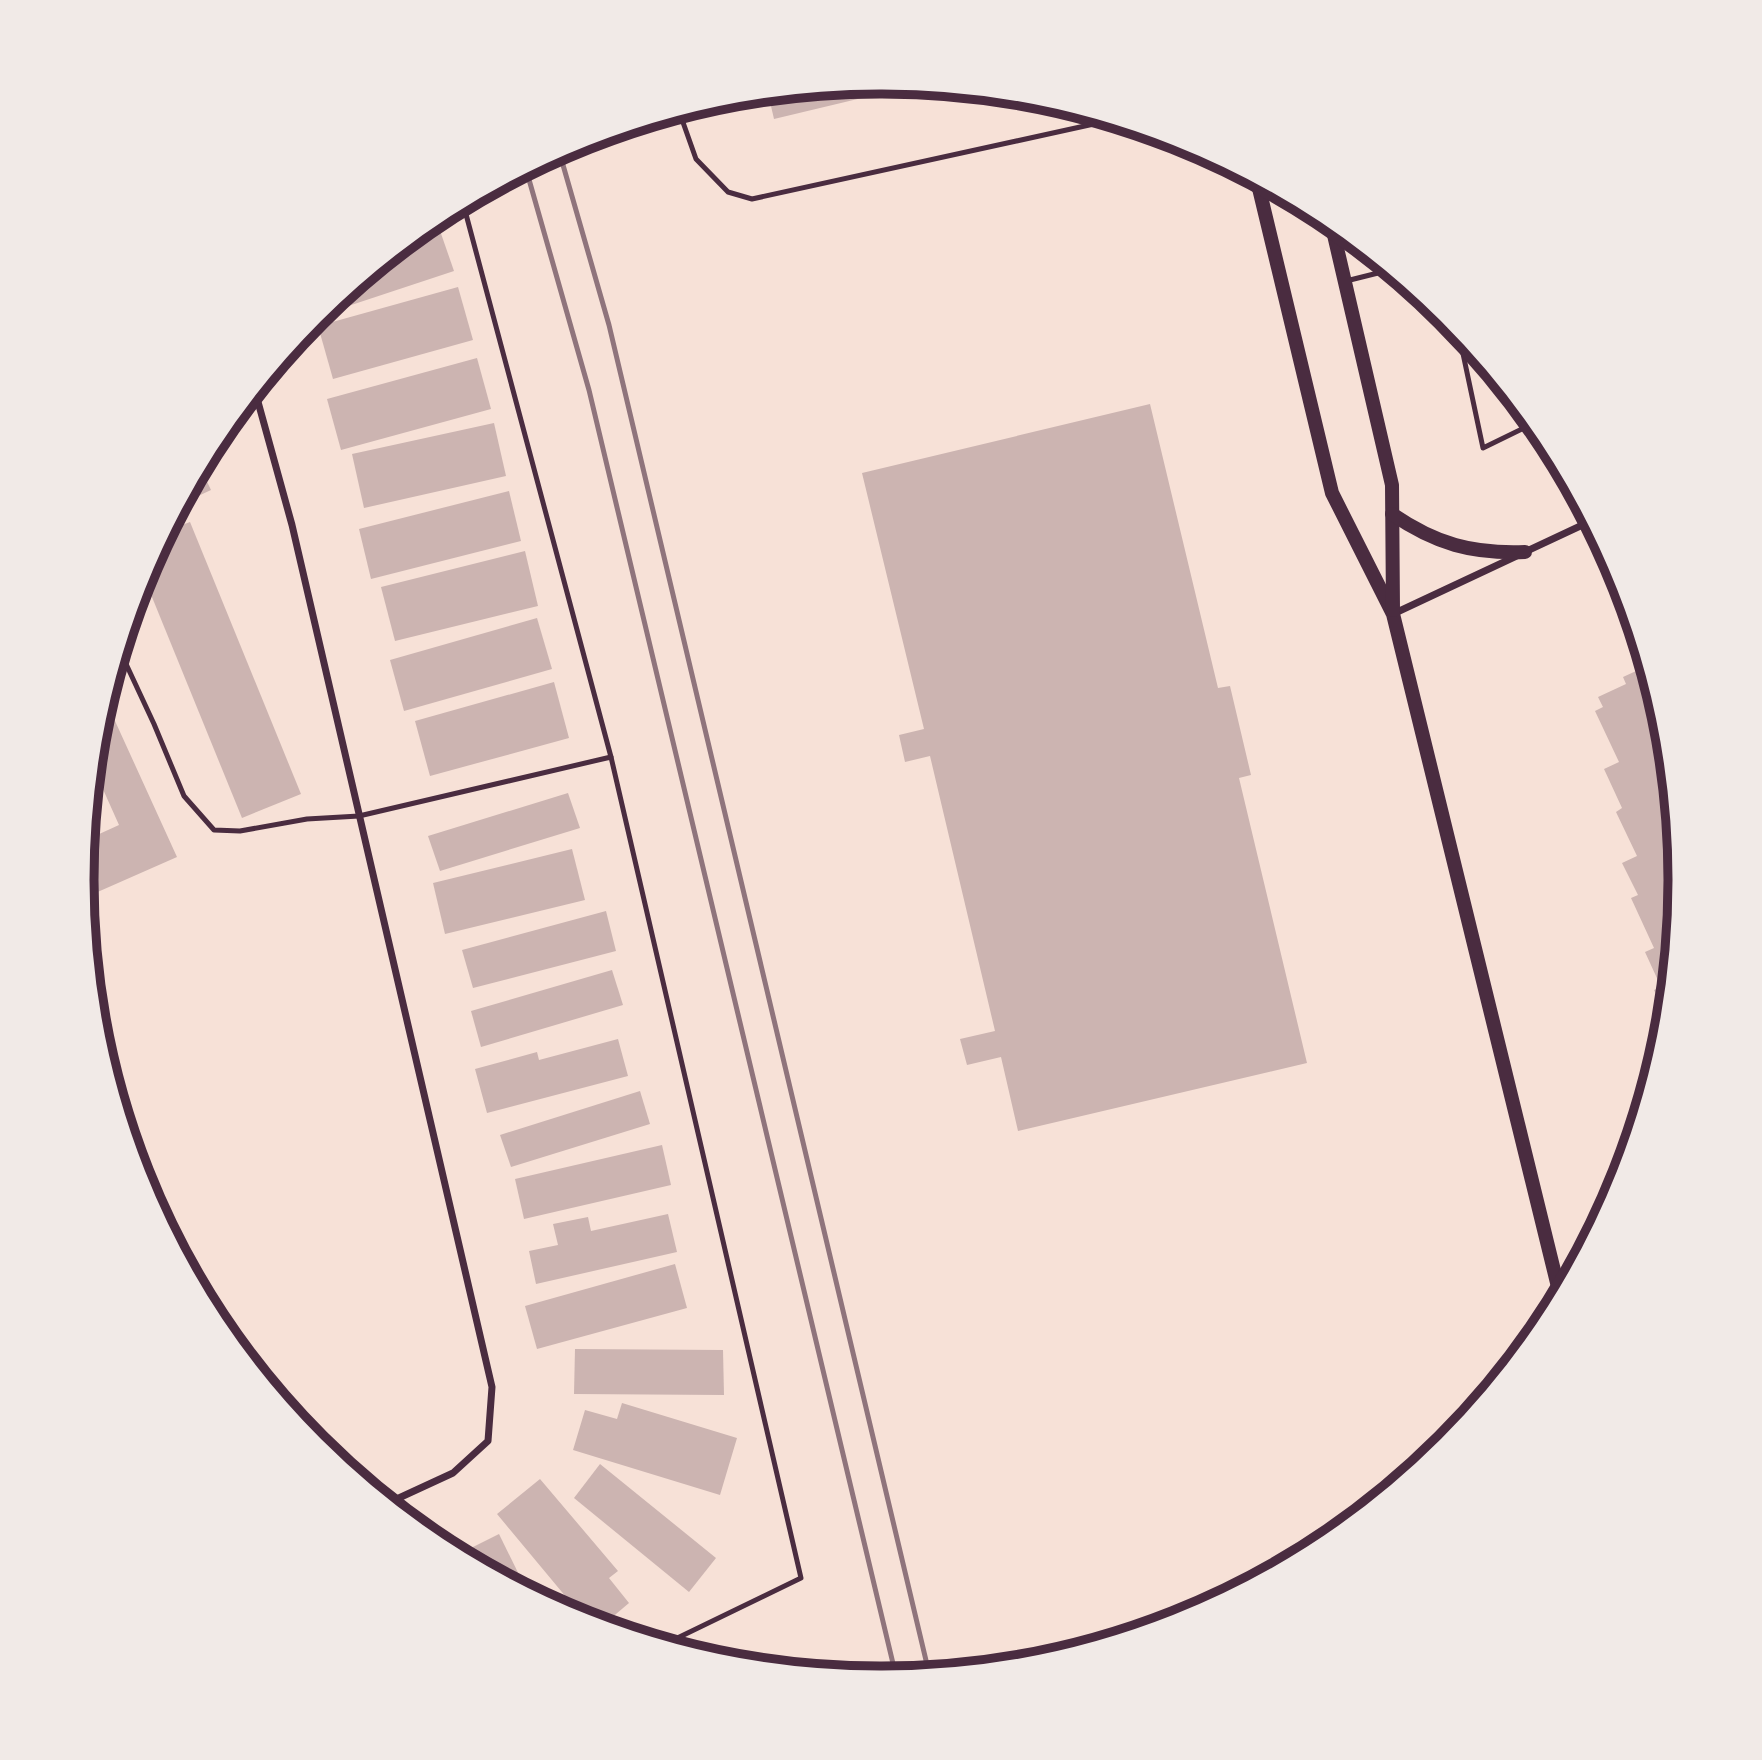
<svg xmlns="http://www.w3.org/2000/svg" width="1762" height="1760" font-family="Mulish,sans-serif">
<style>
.building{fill:#ccb4b1}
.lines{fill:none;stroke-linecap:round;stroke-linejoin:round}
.service{stroke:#4a2c40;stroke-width:5}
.minor{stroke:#4a2c40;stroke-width:7}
.secondary{stroke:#4a2c40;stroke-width:14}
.rail{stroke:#8f747c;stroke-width:5}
.rim{fill:none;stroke:#4a2c40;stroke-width:9}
</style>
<rect width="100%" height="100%" fill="#f7e1d7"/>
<g class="building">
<path d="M 880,82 L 912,86 L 774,119 L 768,93 Z"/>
<path d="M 437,222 L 454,271 L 315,317 L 426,225 Z"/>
<path d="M 458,287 L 473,340 L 333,379 L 318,326 Z"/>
<path d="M 477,358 L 491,409 L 341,450 L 327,399 Z"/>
<path d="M 1150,404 L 1218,688 L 1230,686 L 1251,775 L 1239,778 L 1307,1063 L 1018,1131 L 1001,1057 L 967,1065 L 960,1039 L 995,1031 L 930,756 L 905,762 L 899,735 L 924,729 L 862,473 Z"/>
<path d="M 494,423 L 506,476 L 364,508 L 352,454 Z"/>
<path d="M 200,467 L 211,490 L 181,504 L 187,492 Z"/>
<path d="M 509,491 L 521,541 L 371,579 L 359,529 Z"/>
<path d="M 190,522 L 301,794 L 242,818 L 143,575 L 166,531 Z"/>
<path d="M 525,551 L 538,606 L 395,641 L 381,587 Z"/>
<path d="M 537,618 L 552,669 L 404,711 L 390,660 Z"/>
<path d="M 1647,666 L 1664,724 L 1680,880 L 1666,1016 L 1654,990 L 1661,987 L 1645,952 L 1654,948 L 1631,898 L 1638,895 L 1622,863 L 1637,856 L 1616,812 L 1622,808 L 1604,769 L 1619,762 L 1595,711 L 1603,707 L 1598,697 L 1626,684 L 1623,677 Z"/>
<path d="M 554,682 L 569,738 L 430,776 L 415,721 Z"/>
<path d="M 105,699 L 177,857 L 84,898 L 82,880 L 86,840 L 119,825 L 102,787 L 91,792 L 98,725 Z"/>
<path d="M 568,793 L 580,828 L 440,871 L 428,836 Z"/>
<path d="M 572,849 L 585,900 L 445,934 L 433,883 Z"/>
<path d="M 606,911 L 616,951 L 473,988 L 462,950 Z"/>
<path d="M 612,970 L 623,1005 L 481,1047 L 471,1011 Z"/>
<path d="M 618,1039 L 628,1076 L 487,1113 L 475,1069 L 537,1052 L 539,1060 Z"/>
<path d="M 640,1091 L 650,1124 L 511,1167 L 500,1135 Z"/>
<path d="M 662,1145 L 671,1185 L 524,1219 L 515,1179 Z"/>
<path d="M 668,1214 L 677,1252 L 536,1284 L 529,1251 L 558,1245 L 553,1224 L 588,1217 L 591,1231 Z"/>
<path d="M 675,1264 L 687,1308 L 537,1349 L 525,1306 Z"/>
<path d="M 575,1349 L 723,1350 L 724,1395 L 574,1394 Z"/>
<path d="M 622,1403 L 737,1438 L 720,1495 L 573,1450 L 585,1410 L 617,1419 Z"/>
<path d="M 600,1464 L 716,1558 L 689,1592 L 574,1498 Z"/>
<path d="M 540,1479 L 618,1571 L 609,1578 L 629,1603 L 603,1625 L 586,1621 L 497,1514 Z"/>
<path d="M 499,1534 L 527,1591 L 470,1561 L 465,1551 Z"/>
</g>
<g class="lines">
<g class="service">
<path d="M 679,111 L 696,159 L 728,192 L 752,199 L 1112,120"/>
<path d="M 463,203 L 611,757"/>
<path d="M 1346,281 L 1390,270"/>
<path d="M 1458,330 L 1483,448 L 1534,423"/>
<path d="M 120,651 L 154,724 L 184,796 L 214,830 L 240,831 L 307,819 L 359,816 L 611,757 L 801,1578 L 665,1644"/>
</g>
<g class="minor">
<path d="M 255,391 L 292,525 L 492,1387 L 488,1441 L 453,1473 L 388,1503"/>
<path d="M 1393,614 L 1591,521"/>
</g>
<g class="secondary">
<path d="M 1257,180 L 1332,493 L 1393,614 L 1560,1295"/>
<path d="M 1331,222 L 1392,485 L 1393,610"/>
<path d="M 1392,514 C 1436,544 1472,554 1525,552"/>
</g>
<g class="rail">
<path d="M 559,151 L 609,325 L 929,1673"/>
<path d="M 526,169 L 589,390 L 896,1676"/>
</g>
</g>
<path d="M0 0H1762V1760H0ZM880 94H882A786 786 0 0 1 1668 880V880A786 786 0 0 1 882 1666H880A786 786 0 0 1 94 880V880A786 786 0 0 1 880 94Z" fill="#f1eae7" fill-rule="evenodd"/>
<path class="rim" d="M880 94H882A786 786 0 0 1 1668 880V880A786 786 0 0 1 882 1666H880A786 786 0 0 1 94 880V880A786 786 0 0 1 880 94Z"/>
</svg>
